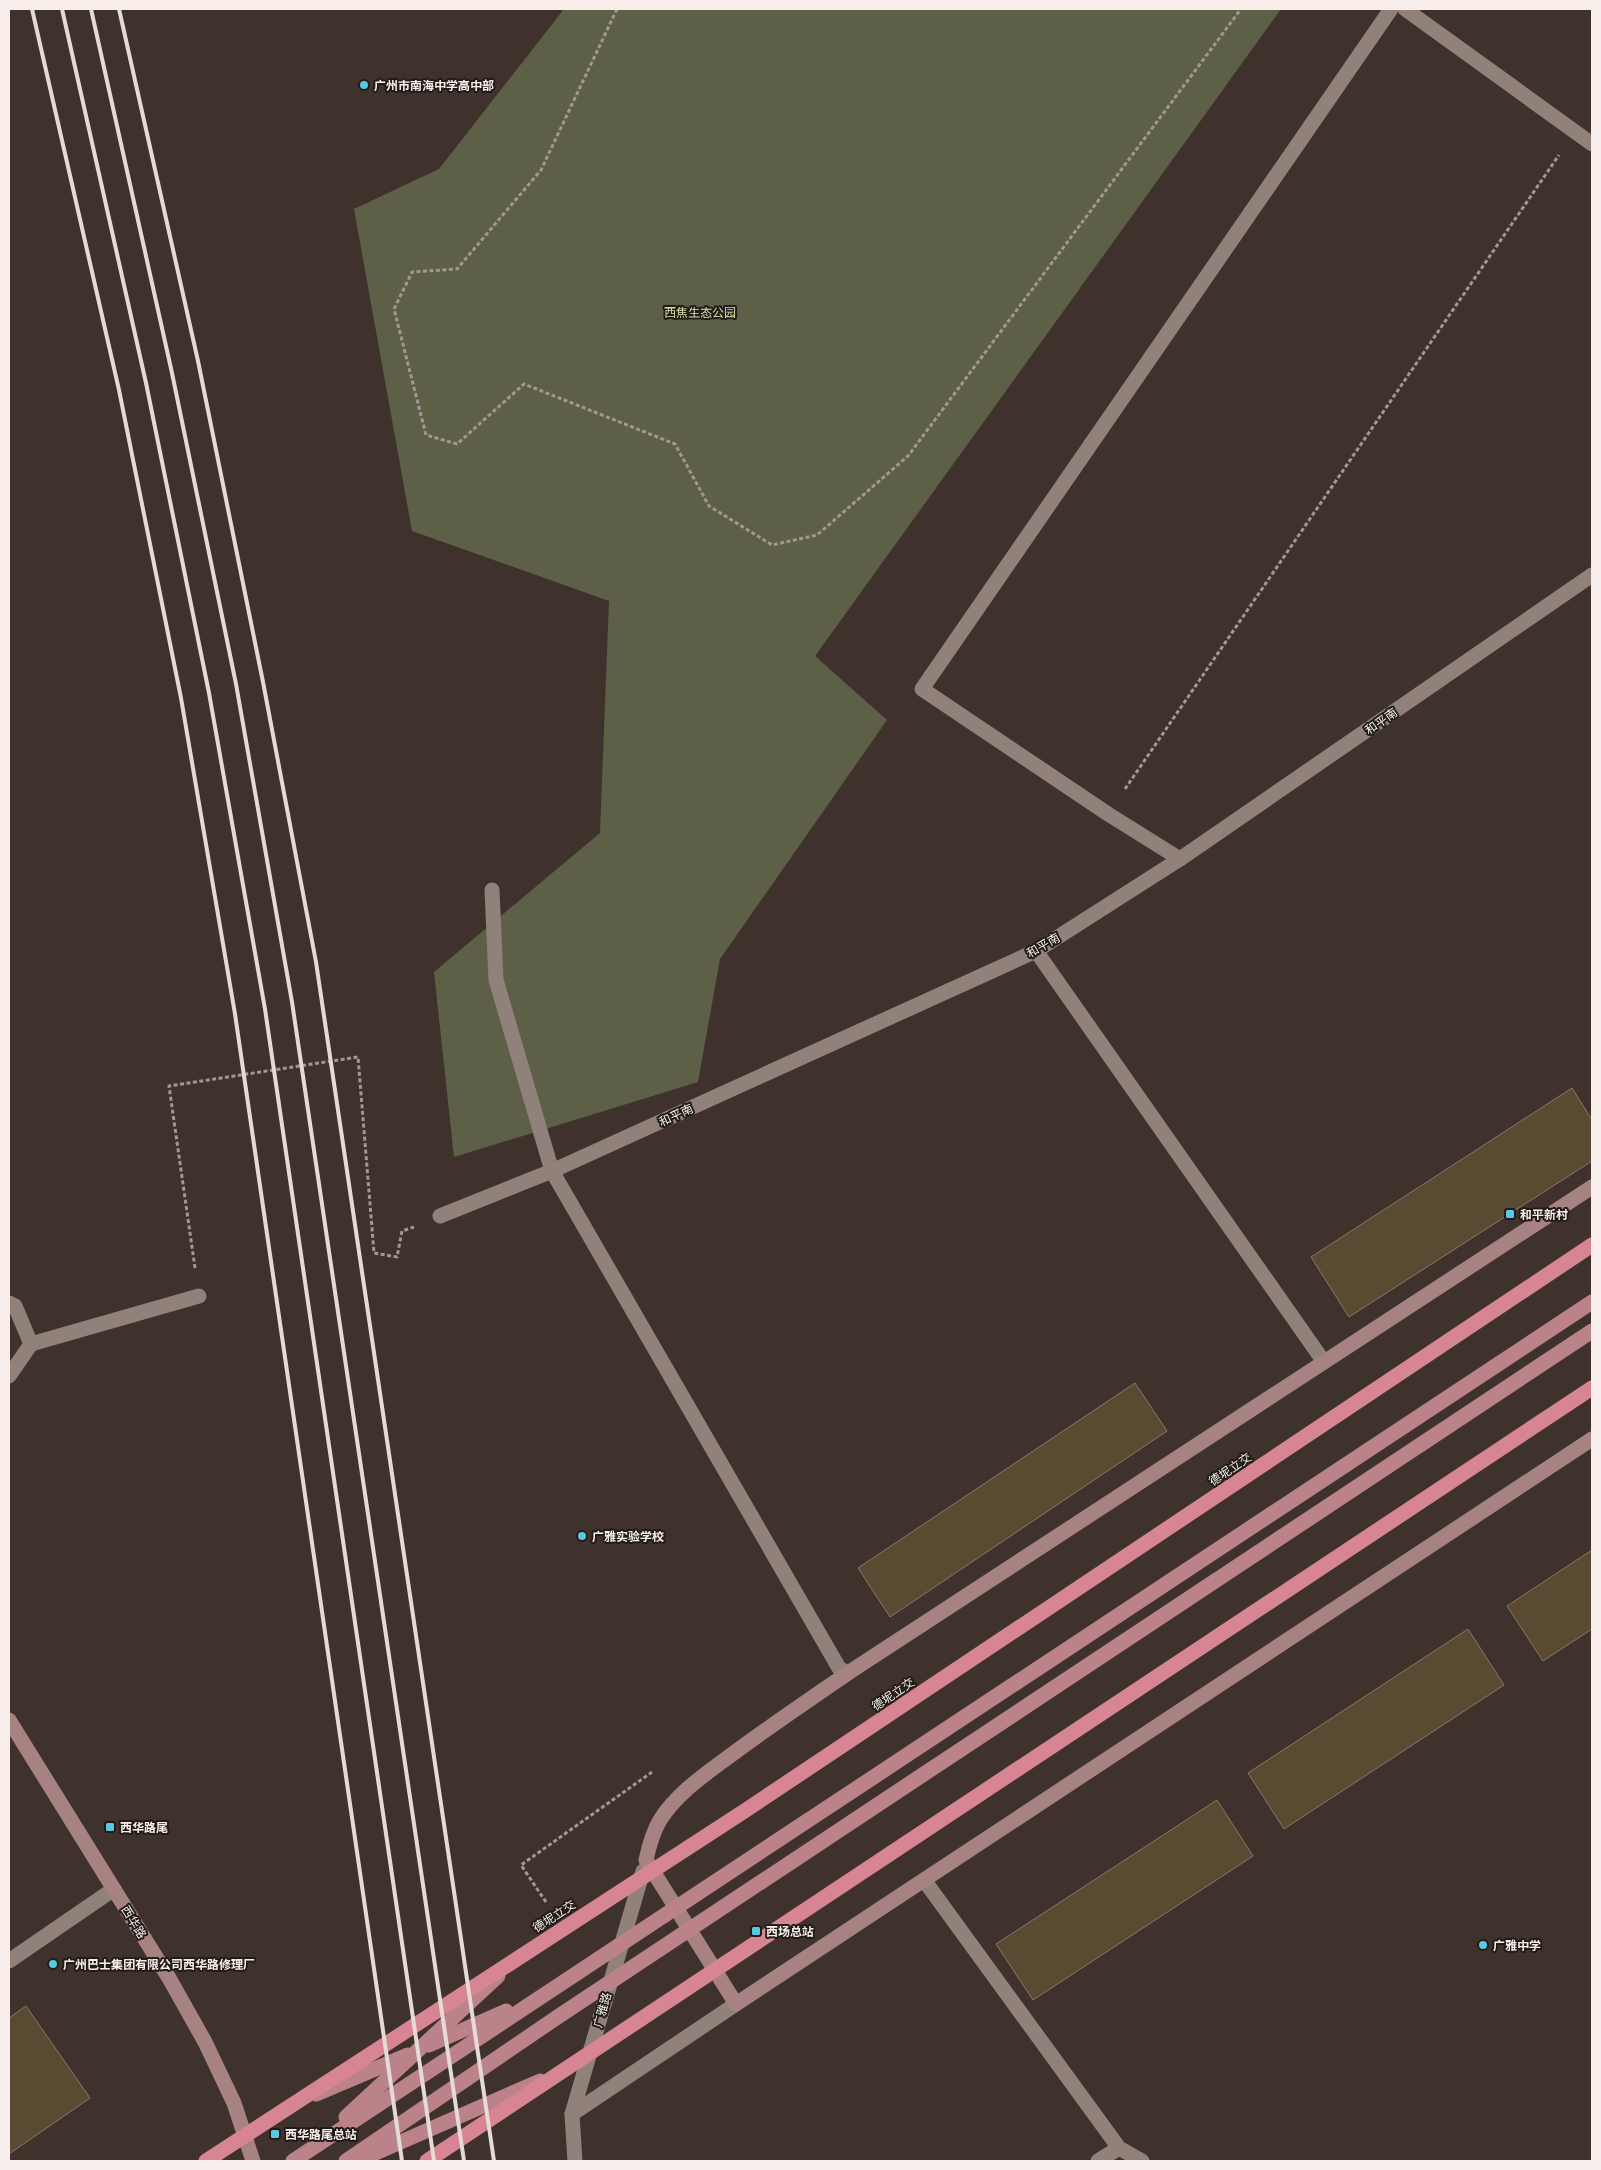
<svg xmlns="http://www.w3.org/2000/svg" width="1601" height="2170" font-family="Manrope,'Noto Sans SC',sans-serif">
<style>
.green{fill:#5d6047}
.building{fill:#5a4a32;stroke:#837a6e}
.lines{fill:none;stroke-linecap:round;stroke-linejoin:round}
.path{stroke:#a29793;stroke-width:3;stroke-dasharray:4 2.5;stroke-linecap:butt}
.lane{stroke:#90817a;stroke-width:15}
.street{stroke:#90817a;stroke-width:15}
.secondary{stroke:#a68282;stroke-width:15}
.primary{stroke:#bb8389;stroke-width:15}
.highway{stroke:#d88593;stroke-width:15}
.rail{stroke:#e4dbd8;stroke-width:4}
.poi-dot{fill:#59c8e4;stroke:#221c19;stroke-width:2}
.labels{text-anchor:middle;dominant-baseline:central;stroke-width:4;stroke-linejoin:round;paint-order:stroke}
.poi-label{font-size:12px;font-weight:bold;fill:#f8efec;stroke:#221c19;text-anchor:start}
.park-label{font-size:12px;fill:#d9dea7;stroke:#221c19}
.street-label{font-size:12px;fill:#f8efec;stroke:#221c19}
</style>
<rect width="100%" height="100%" fill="#3f322d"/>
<path class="green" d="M 564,9 L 1281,9 L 815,656 L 887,720 L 720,959 L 698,1082 L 454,1157 L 434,972 L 600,833 L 609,601 L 412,531 L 354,209 L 439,169 Z"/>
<g class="building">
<path d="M 1572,1088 L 1592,1120 L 1592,1161 L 1349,1317 L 1311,1257 Z"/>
<path d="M 1135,1383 L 1167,1431 L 890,1617 L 858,1568 Z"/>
<path d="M 1592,1550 L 1592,1629 L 1543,1661 L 1507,1606 Z"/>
<path d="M 1468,1629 L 1504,1685 L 1284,1829 L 1248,1773 Z"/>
<path d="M 1217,1800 L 1253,1856 L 1033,2000 L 996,1944 Z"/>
<path d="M 26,2006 L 90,2098 L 9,2154 L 9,2018 Z"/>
</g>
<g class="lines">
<g class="path">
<path d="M 617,9 L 541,170 L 457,269 L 412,272 L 394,309 L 426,435 L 457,444 L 524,384 L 675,444 L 709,506 L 772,545 L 817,535 L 908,456 L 1241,9"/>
<path d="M 1125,789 L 1559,155"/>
<path d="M 195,1268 L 169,1086 L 358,1057 L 374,1253 L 397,1257 L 402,1231 L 414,1227"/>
<path d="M 546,1902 L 521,1865 L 652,1772"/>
</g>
<g class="lane">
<path d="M 1405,9 L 1592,144"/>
<path d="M 1180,859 L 1108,814 L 922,689 L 1391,9"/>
<path d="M 492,890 L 496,980 L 552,1171"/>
<path d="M 440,1216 L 552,1171 L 1036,951 L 1180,859 L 1592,575"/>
<path d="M 31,1344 L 199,1296"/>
<path d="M 924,1880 L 1119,2148 L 1142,2161"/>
<path d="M 9,1961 L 114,1889"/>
<path d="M 1098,2161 L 1119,2148"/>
</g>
<g class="street">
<path d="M 1036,951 L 1324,1362"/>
<path d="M 552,1171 L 839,1668 L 848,1673"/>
<path d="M 9,1303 L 15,1306 L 31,1344 L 9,1376"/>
<path d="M 572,2114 L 736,2004"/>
<path d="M 575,2161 L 572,2114 L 643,1871"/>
</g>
<g class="secondary">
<path d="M 1592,1187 L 848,1673 C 806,1702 764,1730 723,1761 C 700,1778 676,1795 660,1820 C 653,1832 649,1846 646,1860 L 736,2004 L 1592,1439"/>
<path d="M 9,1720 L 169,1978 L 205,2042 L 234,2103 L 253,2161"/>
</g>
<g class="primary">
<path d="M 429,2045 L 506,2011"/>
<path d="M 316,2094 L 408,2055"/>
<path d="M 346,2117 L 498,1976"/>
<path d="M 362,2159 L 540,2081"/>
<path d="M 293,2161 L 1592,1302"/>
<path d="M 346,2161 L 559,2016 L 1592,1331"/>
</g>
<g class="highway">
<path d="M 206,2161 L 743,1812 L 1592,1245"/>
<path d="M 427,2161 L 1592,1388"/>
</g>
<g class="rail">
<path d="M 32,9 L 119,390 L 181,698 L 235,1014 L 402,2161"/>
<path d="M 62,9 L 146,383 L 209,693 L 265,1009 L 434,2161"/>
<path d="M 91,9 L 172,373 L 236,684 L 292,1002 L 464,2161"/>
<path d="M 119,9 L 198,361 L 263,682 L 316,962 L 494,2161"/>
</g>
</g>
<g class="poi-dot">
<circle cx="364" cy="85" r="5"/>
<rect x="1505" y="1209" width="10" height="10" rx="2.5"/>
<circle cx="582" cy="1536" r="5"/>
<rect x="105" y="1822" width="10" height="10" rx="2.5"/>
<rect x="751" y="1926" width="10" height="10" rx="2.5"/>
<circle cx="1483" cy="1945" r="5"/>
<circle cx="53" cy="1964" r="5"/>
<rect x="270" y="2129" width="10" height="10" rx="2.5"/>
</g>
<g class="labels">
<g class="poi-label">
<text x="374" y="85">广州市南海中学高中部</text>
<text x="1520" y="1214">和平新村</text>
<text x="592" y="1536">广雅实验学校</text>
<text x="120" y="1827">西华路尾</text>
<text x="766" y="1931">西场总站</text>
<text x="1493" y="1945">广雅中学</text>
<text x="63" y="1964">广州巴士集团有限公司西华路修理厂</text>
<text x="285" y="2134">西华路尾总站</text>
</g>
<g class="park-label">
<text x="700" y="312">西焦生态公园</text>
</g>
<g class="street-label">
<text transform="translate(1381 721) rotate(-35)">和平南</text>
<text transform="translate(1043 945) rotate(-30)">和平南</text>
<text transform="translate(676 1115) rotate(-25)">和平南</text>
<text transform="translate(1230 1469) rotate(-34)">德坭立交</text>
<text transform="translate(893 1694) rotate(-34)">德坭立交</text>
<text transform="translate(554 1916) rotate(-33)">德坭立交</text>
<text transform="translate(134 1922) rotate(58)">西华路</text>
<text transform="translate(602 2010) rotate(-74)">广雅路</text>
</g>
</g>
<rect width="1601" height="2170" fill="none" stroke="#f8efec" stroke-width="20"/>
</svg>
